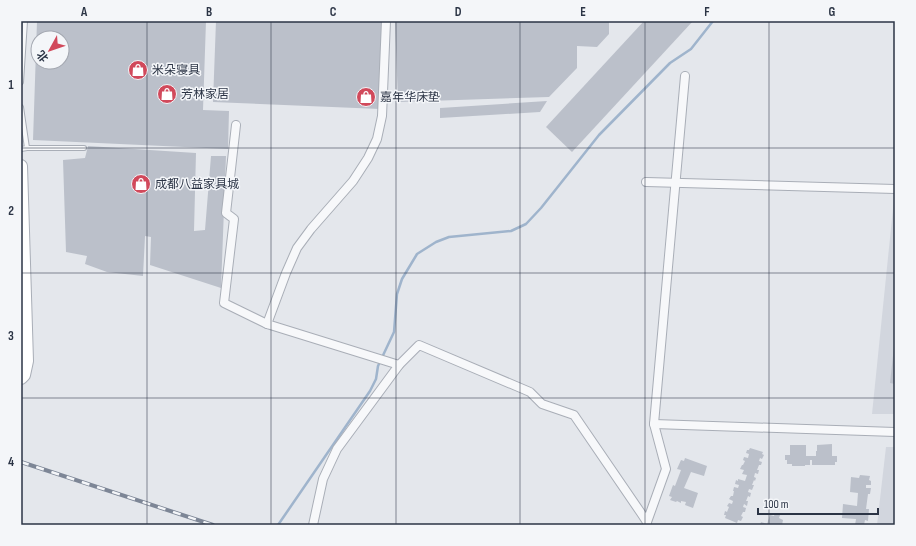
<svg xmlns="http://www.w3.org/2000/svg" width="916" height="546" font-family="'Sofia Sans Condensed','Noto Sans SC',sans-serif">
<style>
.built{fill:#d2d6de}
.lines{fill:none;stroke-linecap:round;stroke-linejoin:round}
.stream{stroke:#9fb4cc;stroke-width:2.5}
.building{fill:#bbc0ca;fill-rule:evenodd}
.lane-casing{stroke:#a9aeb7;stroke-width:6}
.street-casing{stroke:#a9aeb7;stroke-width:10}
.secondary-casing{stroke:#a9aeb7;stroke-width:14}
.lane{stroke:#f7f8fa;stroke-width:4}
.street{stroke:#f7f8fa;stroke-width:8}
.secondary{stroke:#fff;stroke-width:12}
.rail-casing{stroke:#7d8696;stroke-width:4}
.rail{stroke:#f4f6f9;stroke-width:2.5;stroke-dasharray:8;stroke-linecap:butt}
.grid{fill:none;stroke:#2b3445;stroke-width:1;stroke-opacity:0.55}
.labels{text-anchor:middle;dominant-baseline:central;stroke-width:3;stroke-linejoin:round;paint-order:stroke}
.poi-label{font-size:12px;fill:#2b3445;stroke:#f4f6f9;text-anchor:start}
.neatline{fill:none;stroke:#2b3445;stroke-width:1.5}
.grid-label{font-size:13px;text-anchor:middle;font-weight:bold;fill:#2b3445}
</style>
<rect width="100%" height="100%" fill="#e4e7ec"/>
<g class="built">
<path d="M 894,199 L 895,199 L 895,414 L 872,414 Z"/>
<path d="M 886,447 L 895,447 L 895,525 L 877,525 Z"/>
</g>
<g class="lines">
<path class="stream" d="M 278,525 L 370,391 L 376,379 L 378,366 L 394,332 L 397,294 L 402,279 L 417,254 L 436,242 L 449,237 L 511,231 L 526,224 L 541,208 L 599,135 L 670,63 L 691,49 L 713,21"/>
</g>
<g class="building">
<path d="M 37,21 L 206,21 L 203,110 L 229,111 L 228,149 L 33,140 ZM 38,38 L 62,38 L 62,62 L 38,62 Z"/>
<path d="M 216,21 L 383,21 L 380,109 L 213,102 Z"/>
<path d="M 395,21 L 609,21 L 609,34 L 597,47 L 577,46 L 577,68 L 549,97 L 398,102 Z"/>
<path d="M 644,21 L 693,21 L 572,152 L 546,127 Z"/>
<path d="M 547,101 L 540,112 L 440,118 L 440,108 Z"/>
<path d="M 88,146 L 196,153 L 194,231 L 205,230 L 211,156 L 226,156 L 221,288 L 150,265 L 151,237 L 145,236 L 143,276 L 107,272 L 85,264 L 87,256 L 66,252 L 63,160 L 85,158 Z"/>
<path d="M 894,347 L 895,347 L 895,384 L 890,383 Z"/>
<path d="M 832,444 L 832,456 L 837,456 L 837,462 L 835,462 L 835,465 L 812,465 L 812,460 L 810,460 L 810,465 L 805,465 L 805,466 L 792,466 L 792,464 L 787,464 L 787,460 L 785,460 L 785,455 L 790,455 L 790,445 L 806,445 L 806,456 L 816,456 L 816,451 L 817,451 L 817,445 Z"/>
<path d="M 750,448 L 763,452 L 762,454 L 764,455 L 762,459 L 760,458 L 759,461 L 762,462 L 761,465 L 759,465 L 757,470 L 759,470 L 758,474 L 755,473 L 754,477 L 756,478 L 755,481 L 754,480 L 752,485 L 754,485 L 752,490 L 749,489 L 748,492 L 751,493 L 750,497 L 748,496 L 746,501 L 748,501 L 747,506 L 744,504 L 743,507 L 746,508 L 745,512 L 743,512 L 741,516 L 743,517 L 741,521 L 738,520 L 737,523 L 725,518 L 726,515 L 724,515 L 725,511 L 727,512 L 729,507 L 727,506 L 729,503 L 732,504 L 733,501 L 729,499 L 731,496 L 733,496 L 734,491 L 733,491 L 734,487 L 738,488 L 739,485 L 735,484 L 736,480 L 738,481 L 738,479 L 745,481 L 747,475 L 742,474 L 744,470 L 740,469 L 742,465 L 743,465 L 745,461 L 743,460 L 744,457 L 748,458 L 749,454 L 746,453 L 747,450 L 749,450 Z"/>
<path d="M 685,458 L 707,466 L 704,476 L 691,472 L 684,488 L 698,493 L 693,508 L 685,505 L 686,502 L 681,501 L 681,503 L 677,501 L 676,502 L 670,500 L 672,497 L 669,496 L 673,485 L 675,486 L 681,470 L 677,469 L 681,460 L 684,461 Z"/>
<path d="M 860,475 L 870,476 L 869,480 L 871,481 L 871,485 L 866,485 L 866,488 L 871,488 L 870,494 L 868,494 L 866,509 L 869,509 L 868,521 L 865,520 L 864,525 L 855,525 L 856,519 L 842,518 L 843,504 L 857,506 L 858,493 L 850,492 L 851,477 L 859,478 Z"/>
<path d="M 775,513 L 780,515 L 779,518 L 783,520 L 782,525 L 760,525 L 761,522 L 767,524 L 770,515 L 774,516 Z"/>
</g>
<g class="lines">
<g class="lane-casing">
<g id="lane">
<path d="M 21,82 L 25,21"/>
<path d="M 21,107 L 27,148"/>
<path d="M 21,149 L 27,148 L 84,148"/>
</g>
</g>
<g class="street-casing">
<g id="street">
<path d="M 236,125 L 226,213 L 234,219 L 224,303 L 267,324 L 399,365"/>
<path d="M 646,182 L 895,189"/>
<path d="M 267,324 L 286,273 L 297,248 L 311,229 L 353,181 L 368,158 L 377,139 L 382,116 L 386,21"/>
<path d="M 654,424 L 895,432"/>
<path d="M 647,522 L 666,469 L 654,424 L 685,76"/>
<path d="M 313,525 L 323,479 L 337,449 L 399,365 L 419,345 L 530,392 L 542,404 L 574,415 L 641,513 L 647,522 L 647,525"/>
</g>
</g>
<g class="secondary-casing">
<path id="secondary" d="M 21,166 L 27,361 L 24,375 L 21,378"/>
</g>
<use href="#lane" class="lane"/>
<use href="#street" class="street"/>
<use href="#secondary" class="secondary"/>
<g class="rail-casing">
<path id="rail" d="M 21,462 L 213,525"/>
</g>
<use href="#rail" class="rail"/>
</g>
<path class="grid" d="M 147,21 L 147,525M 271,21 L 271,525M 396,21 L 396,525M 520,21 L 520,525M 645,21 L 645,525M 769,21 L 769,525M 21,148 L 895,148M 21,273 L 895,273M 21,398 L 895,398"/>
<defs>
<g id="shop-disc" transform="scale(1)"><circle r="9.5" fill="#d1495b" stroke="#f4f6f9"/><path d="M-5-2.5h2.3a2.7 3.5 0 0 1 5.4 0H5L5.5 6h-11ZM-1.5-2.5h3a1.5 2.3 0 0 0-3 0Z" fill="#fff"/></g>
</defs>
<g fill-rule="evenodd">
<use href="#shop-disc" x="138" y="70"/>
<use href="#shop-disc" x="167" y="94"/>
<use href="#shop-disc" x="366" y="97"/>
<use href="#shop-disc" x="141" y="184"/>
</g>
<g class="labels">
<g class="poi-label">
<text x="152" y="70">米朵寝具</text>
<text x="181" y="94">芳林家居</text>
<text x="380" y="97">嘉年华床垫</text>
<text x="155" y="184">成都八益家具城</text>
</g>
</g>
<rect width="916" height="546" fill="none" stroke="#f4f6f9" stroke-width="44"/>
<g transform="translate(50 50) rotate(230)"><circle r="19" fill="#f4f6f9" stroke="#a4a8b1"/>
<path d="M0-3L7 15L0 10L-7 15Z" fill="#d1495b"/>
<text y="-6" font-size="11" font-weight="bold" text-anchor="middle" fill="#2b3445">北</text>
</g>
<path d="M758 508v6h120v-6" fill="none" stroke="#2b3445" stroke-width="2"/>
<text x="764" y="508" font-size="12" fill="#2b3445" stroke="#f4f6f9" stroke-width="3" paint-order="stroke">100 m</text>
<rect x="22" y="22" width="872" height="502" class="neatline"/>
<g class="grid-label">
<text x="84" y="16">A</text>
<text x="209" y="16">B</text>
<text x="333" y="16">C</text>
<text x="458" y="16">D</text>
<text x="583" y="16">E</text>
<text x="707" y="16">F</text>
<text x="832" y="16">G</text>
<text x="11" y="89">1</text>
<text x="11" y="215">2</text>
<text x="11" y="340">3</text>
<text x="11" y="466">4</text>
</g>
</svg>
